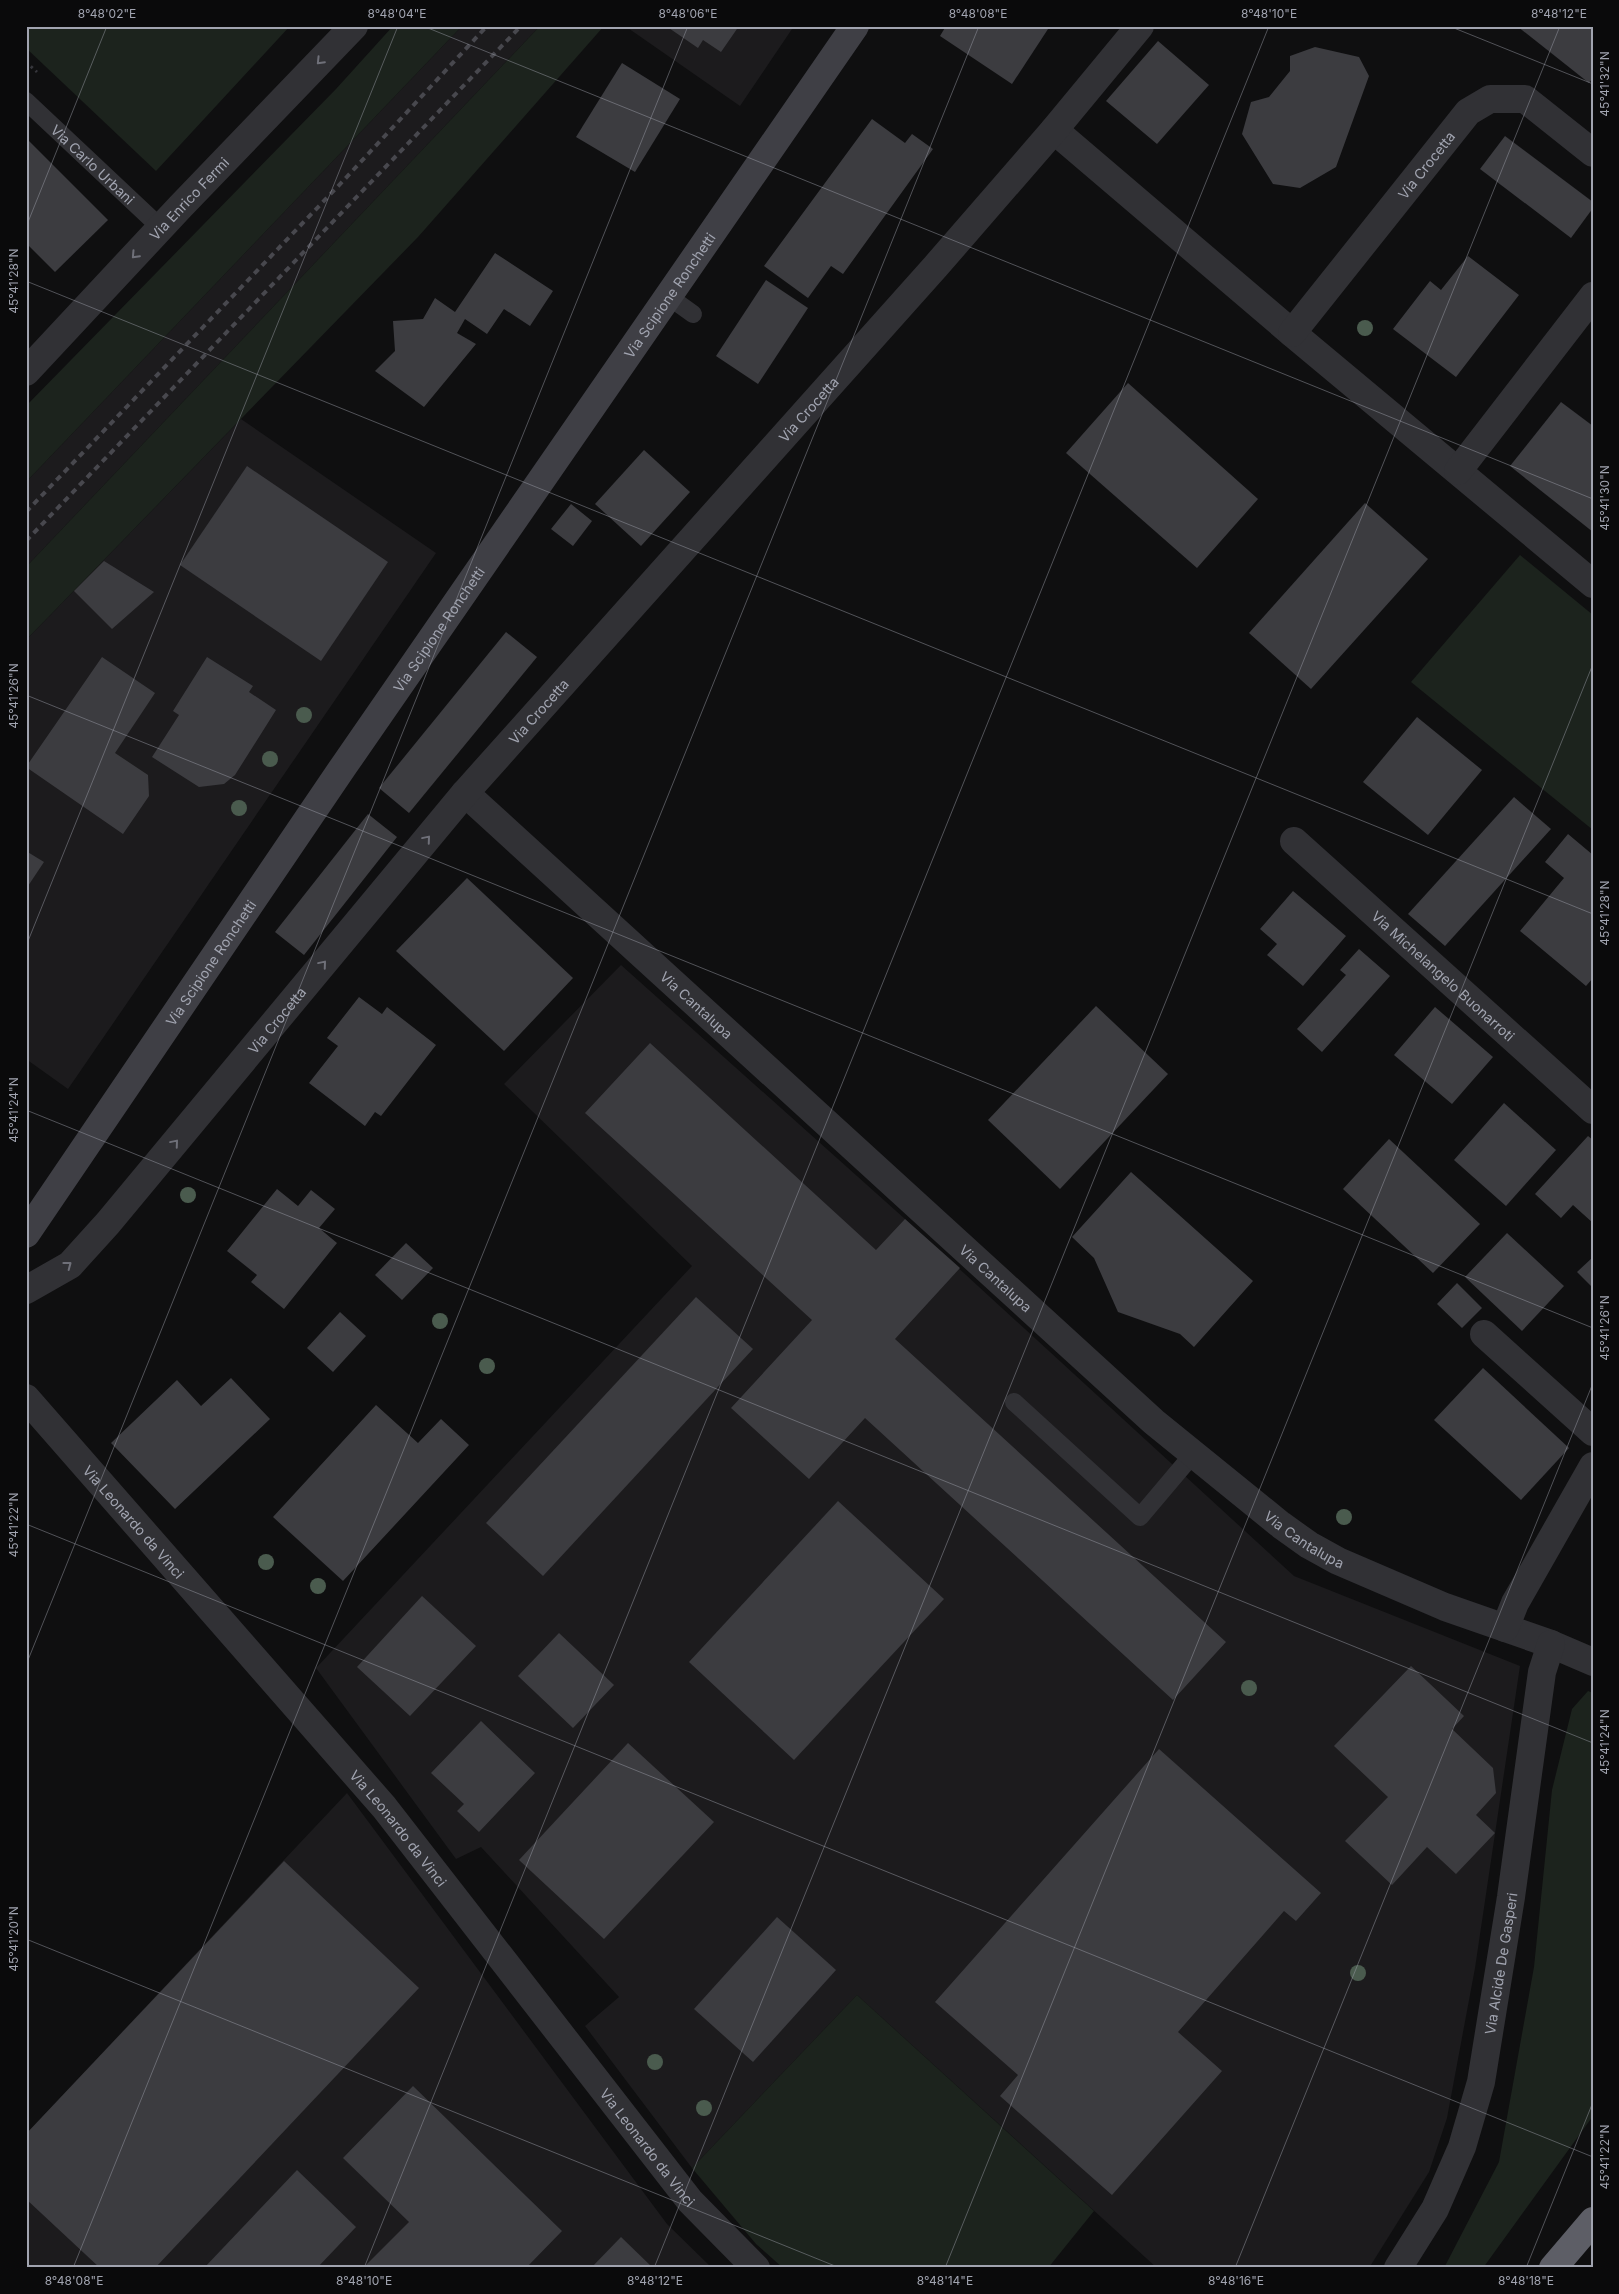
<svg xmlns="http://www.w3.org/2000/svg" width="1619" height="2294" font-family="Inter,sans-serif">
<style>
.built{fill:#1c1b1d}
.green{fill:#1c231d}
.building{fill:#3c3c40}
.lines{fill:none;stroke-linecap:round;stroke-linejoin:round}
.path{stroke:#37373c;stroke-width:3;stroke-dasharray:2.5 4;stroke-linecap:butt}
.service{stroke:#313135;stroke-width:18}
.minor{stroke:#313135;stroke-width:28}
.secondary{stroke:#3f3f45;stroke-width:28}
.motorway{stroke:#5d5e66;stroke-width:28}
.rail{stroke:#48484e;stroke-width:4;stroke-dasharray:6 5;stroke-linecap:butt}
.tree{fill:#4a5b4e}
.oneway{stroke:#6f7079}
.ticks{fill:none;stroke:#a1a4b0;stroke-width:1;stroke-opacity:0.45}
.labels{text-anchor:middle;dominant-baseline:central;stroke-width:4;stroke-linejoin:round;paint-order:stroke}
.street-label{font-size:14px;fill:#a1a4b0;stroke:#0a0a0b}
.neatline{fill:none;stroke:#a1a4b0;stroke-width:2}
.ticks-label{font-size:12px;text-anchor:middle;fill:#a1a4b0}
</style>
<rect width="100%" height="100%" fill="#0f0f10"/>
<g class="built">
<path d="M 462,26 L 540,26 L 26,567 L 26,482 Z"/>
<path d="M 625,26 L 794,26 L 740,106 Z"/>
<path d="M 241,419 L 436,553 L 68,1089 L 26,1059 L 26,640 Z"/>
<path d="M 621,965 L 905,1219 L 1294,1576 L 1520,1666 L 1475,1968 L 1447,2118 L 1429,2172 L 1369,2268 L 1157,2268 L 857,1995 L 692,2168 L 585,2026 L 619,1997 L 481,1847 L 456,1859 L 316,1668 L 692,1266 L 504,1084 Z"/>
<path d="M 347,1793 L 667,2224 L 712,2268 L 31,2268 L 26,2261 L 26,2134 Z"/>
</g>
<g class="green">
<path d="M 26,26 L 290,26 L 156,171 L 26,48 Z"/>
<path d="M 393,26 L 462,26 L 26,482 L 26,406 L 336,89 Z"/>
<path d="M 540,26 L 604,26 L 418,237 L 26,640 L 26,567 Z"/>
<path d="M 1520,555 L 1593,615 L 1593,830 L 1411,682 Z"/>
<path d="M 1588,1691 L 1593,1693 L 1593,2116 L 1483,2268 L 1444,2268 L 1499,2162 L 1534,1967 L 1552,1790 L 1572,1709 Z"/>
<path d="M 857,1995 L 1094,2211 L 1048,2268 L 783,2268 L 756,2244 L 692,2168 Z"/>
</g>
<g class="building">
<path d="M 666,26 L 739,26 L 721,52 L 703,40 L 698,48 Z"/>
<path d="M 946,26 L 1050,26 L 1012,84 L 940,36 Z"/>
<path d="M 1517,26 L 1593,26 L 1593,78 L 1589,83 Z"/>
<path d="M 1158,41 L 1209,85 L 1157,144 L 1106,101 Z"/>
<path d="M 1315,47 L 1359,57 L 1369,76 L 1336,167 L 1300,188 L 1273,184 L 1242,134 L 1251,102 L 1269,97 L 1290,71 L 1290,56 Z"/>
<path d="M 622,63 L 680,99 L 635,172 L 576,137 Z"/>
<path d="M 872,119 L 905,143 L 912,134 L 933,149 L 843,274 L 831,266 L 808,298 L 764,266 Z"/>
<path d="M 1505,136 L 1593,202 L 1593,208 L 1571,238 L 1480,169 Z"/>
<path d="M 26,138 L 108,220 L 55,272 L 26,243 Z"/>
<path d="M 495,253 L 553,291 L 530,326 L 504,309 L 487,334 L 465,319 L 457,333 L 476,344 L 424,407 L 375,371 L 395,351 L 393,321 L 423,319 L 435,298 L 455,312 Z"/>
<path d="M 1468,256 L 1519,295 L 1456,377 L 1393,329 L 1430,281 L 1441,290 Z"/>
<path d="M 766,280 L 808,308 L 758,384 L 716,356 Z"/>
<path d="M 1128,383 L 1258,499 L 1197,568 L 1066,453 Z"/>
<path d="M 1561,402 L 1593,426 L 1593,532 L 1510,466 Z"/>
<path d="M 644,450 L 690,492 L 641,546 L 595,504 Z"/>
<path d="M 247,466 L 388,562 L 321,661 L 180,565 Z"/>
<path d="M 1365,503 L 1428,559 L 1311,689 L 1249,633 Z"/>
<path d="M 571,504 L 592,521 L 573,546 L 551,529 Z"/>
<path d="M 104,561 L 154,592 L 112,629 L 74,591 Z"/>
<path d="M 506,632 L 537,657 L 409,813 L 379,788 Z"/>
<path d="M 102,657 L 155,693 L 115,753 L 148,775 L 149,796 L 123,834 L 26,767 Z"/>
<path d="M 207,657 L 253,686 L 249,692 L 276,710 L 235,775 L 224,784 L 199,787 L 152,757 L 179,715 L 173,711 Z"/>
<path d="M 1417,717 L 1482,770 L 1428,835 L 1363,782 Z"/>
<path d="M 1514,797 L 1551,829 L 1445,946 L 1408,914 Z"/>
<path d="M 368,814 L 397,837 L 304,955 L 275,932 Z"/>
<path d="M 1568,834 L 1593,855 L 1593,978 L 1586,986 L 1520,931 L 1564,878 L 1545,862 Z"/>
<path d="M 26,851 L 44,862 L 26,889 Z"/>
<path d="M 467,878 L 573,978 L 504,1051 L 396,951 Z"/>
<path d="M 1293,891 L 1346,936 L 1303,986 L 1267,955 L 1277,944 L 1260,929 Z"/>
<path d="M 1359,949 L 1390,976 L 1322,1052 L 1297,1029 L 1346,975 L 1340,970 Z"/>
<path d="M 359,997 L 382,1014 L 387,1007 L 436,1045 L 381,1116 L 375,1112 L 365,1126 L 309,1083 L 338,1046 L 327,1038 Z"/>
<path d="M 1096,1006 L 1168,1074 L 1060,1189 L 988,1120 Z"/>
<path d="M 1435,1007 L 1493,1057 L 1452,1104 L 1394,1055 Z"/>
<path d="M 650,1043 L 876,1250 L 905,1219 L 960,1268 L 895,1339 L 1226,1642 L 1173,1700 L 865,1418 L 809,1479 L 731,1408 L 812,1320 L 585,1113 Z"/>
<path d="M 1504,1103 L 1556,1150 L 1506,1206 L 1454,1160 Z"/>
<path d="M 1588,1136 L 1593,1140 L 1593,1223 L 1573,1205 L 1561,1218 L 1535,1194 Z"/>
<path d="M 1389,1139 L 1480,1224 L 1433,1273 L 1343,1189 Z"/>
<path d="M 1131,1172 L 1253,1281 L 1194,1347 L 1180,1334 L 1118,1312 L 1094,1258 L 1072,1237 Z"/>
<path d="M 277,1189 L 298,1206 L 311,1190 L 335,1209 L 319,1228 L 337,1243 L 284,1309 L 251,1282 L 257,1275 L 227,1251 Z"/>
<path d="M 1507,1233 L 1564,1286 L 1522,1331 L 1465,1277 Z"/>
<path d="M 406,1243 L 433,1268 L 402,1300 L 375,1275 Z"/>
<path d="M 1593,1257 L 1593,1288 L 1577,1272 Z"/>
<path d="M 1457,1283 L 1482,1308 L 1462,1328 L 1437,1304 Z"/>
<path d="M 696,1297 L 753,1349 L 543,1576 L 486,1523 Z"/>
<path d="M 340,1312 L 366,1336 L 333,1372 L 307,1348 Z"/>
<path d="M 1483,1368 L 1569,1448 L 1521,1500 L 1434,1420 Z"/>
<path d="M 231,1378 L 270,1419 L 175,1509 L 111,1443 L 177,1380 L 201,1406 Z"/>
<path d="M 376,1405 L 418,1443 L 441,1419 L 469,1445 L 343,1581 L 273,1517 Z"/>
<path d="M 838,1501 L 944,1599 L 794,1760 L 689,1662 Z"/>
<path d="M 422,1596 L 476,1646 L 410,1716 L 357,1667 Z"/>
<path d="M 559,1633 L 614,1685 L 573,1728 L 518,1676 Z"/>
<path d="M 1411,1666 L 1464,1716 L 1452,1729 L 1493,1768 L 1496,1793 L 1476,1815 L 1495,1833 L 1456,1874 L 1427,1847 L 1392,1885 L 1345,1841 L 1388,1797 L 1334,1746 Z"/>
<path d="M 481,1721 L 535,1773 L 479,1832 L 457,1811 L 464,1804 L 431,1773 Z"/>
<path d="M 628,1743 L 714,1822 L 604,1939 L 519,1860 Z"/>
<path d="M 1159,1749 L 1321,1893 L 1296,1921 L 1284,1911 L 1178,2032 L 1222,2071 L 1112,2195 L 1000,2096 L 1018,2075 L 935,2002 Z"/>
<path d="M 284,1861 L 419,1988 L 155,2268 L 100,2268 L 26,2199 L 26,2134 Z"/>
<path d="M 777,1917 L 836,1970 L 753,2062 L 694,2009 Z"/>
<path d="M 413,2086 L 562,2231 L 526,2268 L 363,2268 L 409,2222 L 343,2158 Z"/>
<path d="M 297,2170 L 356,2227 L 317,2268 L 204,2268 Z"/>
<path d="M 621,2237 L 653,2268 L 591,2268 Z"/>
</g>
<g class="lines">
<path class="path" d="M 26,62 L 37,72"/>
<g class="service">
<path id="s1" d="M 26,101 L 161,228"/>
<path d="M 668,296 L 693,314"/>
<path d="M 1014,1402 L 1140,1517 L 1194,1453"/>
</g>
<g class="minor">
<path d="M 1054,130 L 1292,333 L 1593,584"/>
<path id="s2" d="M 1292,333 L 1468,112 L 1490,99 L 1525,99 L 1593,153"/>
<path id="s3" d="M 26,372 L 180,207 L 354,26"/>
<path d="M 1458,471 L 1593,296"/>
<path id="s4" d="M 465,793 L 1154,1422 L 1281,1525 L 1309,1545 L 1338,1561 L 1445,1607 L 1551,1644 L 1593,1662"/>
<path id="s5" d="M 1294,841 L 1593,1110"/>
<path id="s6" d="M 26,1290 L 70,1265 L 108,1223 L 465,793 L 936,266 L 1054,130 L 1140,26"/>
<path d="M 1484,1334 L 1593,1432"/>
<path id="s7" d="M 26,1398 L 384,1807 L 690,2201 L 756,2268"/>
<path d="M 1505,1628 L 1515,1603 L 1593,1466"/>
<path id="s8" d="M 1398,2268 L 1435,2209 L 1462,2147 L 1481,2082 L 1511,1897 L 1542,1672 L 1551,1644"/>
</g>
<path class="secondary" id="s9" d="M 26,1234 L 343,767 L 855,26"/>
<path class="motorway" d="M 1553,2268 L 1593,2221"/>
<g class="rail">
<path d="M 26,512 L 343,181 L 487,26"/>
<path d="M 26,541 L 521,26"/>
</g>
</g>
<g class="tree">
<circle cx="1365" cy="328" r="8"/>
<circle cx="304" cy="715" r="8"/>
<circle cx="270" cy="759" r="8"/>
<circle cx="239" cy="808" r="8"/>
<circle cx="188" cy="1195" r="8"/>
<circle cx="440" cy="1321" r="8"/>
<circle cx="487" cy="1366" r="8"/>
<circle cx="1344" cy="1517" r="8"/>
<circle cx="266" cy="1562" r="8"/>
<circle cx="318" cy="1586" r="8"/>
<circle cx="1249" cy="1688" r="8"/>
<circle cx="1358" cy="1973" r="8"/>
<circle cx="655" cy="2062" r="8"/>
<circle cx="704" cy="2108" r="8"/>
</g>
<defs><path id="oneway-chevron" d="M-2-3.5L2.5 0L-2 3.5" fill="none" stroke-width="1.6" stroke-linecap="round" stroke-linejoin="round" transform="scale(1.25)"/></defs>
<g class="oneway">
<use href="#oneway-chevron" transform="translate(320 61) rotate(134)"/>
<use href="#oneway-chevron" transform="translate(135 255) rotate(133)"/>
<use href="#oneway-chevron" transform="translate(427 839) rotate(-50)"/>
<use href="#oneway-chevron" transform="translate(323 964) rotate(-50)"/>
<use href="#oneway-chevron" transform="translate(175 1143) rotate(-50)"/>
<use href="#oneway-chevron" transform="translate(68 1265) rotate(-37)"/>
</g>
<path class="ticks" d="M 423,26 L 1593,499M 1449,26 L 1593,84M 26,227 L 107,26M 26,281 L 1593,914M 26,695 L 1593,1328M 26,946 L 398,26M 26,1110 L 1593,1743M 26,1524 L 1593,2157M 26,1665 L 688,26M 26,1939 L 840,2268M 73,2268 L 979,26M 364,2268 L 1269,26M 654,2268 L 1560,26M 945,2268 L 1593,664M 1235,2268 L 1593,1383M 1526,2268 L 1593,2102"/>
<g class="labels">
<g class="street-label">
<text stroke="none"><textPath href="#s1" startOffset="92">Via Carlo Urbani</textPath></text>
<text stroke="none"><textPath href="#s2" startOffset="215">Via Crocetta</textPath></text>
<text stroke="none"><textPath href="#s3" startOffset="238">Via Enrico Fermi</textPath></text>
<text stroke="none"><textPath href="#s9" startOffset="1138">Via Scipione Ronchetti</textPath></text>
<text stroke="none"><textPath href="#s6" startOffset="1181">Via Crocetta</textPath></text>
<text stroke="none"><textPath href="#s9" startOffset="732">Via Scipione Ronchetti</textPath></text>
<text stroke="none"><textPath href="#s6" startOffset="776">Via Crocetta</textPath></text>
<text stroke="none"><textPath href="#s9" startOffset="328">Via Scipione Ronchetti</textPath></text>
<text stroke="none"><textPath href="#s5" startOffset="201">Via Michelangelo Buonarroti</textPath></text>
<text stroke="none"><textPath href="#s4" startOffset="314">Via Cantalupa</textPath></text>
<text stroke="none"><textPath href="#s6" startOffset="371">Via Crocetta</textPath></text>
<text stroke="none"><textPath href="#s4" startOffset="719">Via Cantalupa</textPath></text>
<text stroke="none"><textPath href="#s7" startOffset="164">Via Leonardo da Vinci</textPath></text>
<text stroke="none"><textPath href="#s4" startOffset="1124">Via Cantalupa</textPath></text>
<text stroke="none"><textPath href="#s7" startOffset="569">Via Leonardo da Vinci</textPath></text>
<text stroke="none"><textPath href="#s8" startOffset="325">Via Alcide De Gasperi</textPath></text>
<text stroke="none"><textPath href="#s7" startOffset="974">Via Leonardo da Vinci</textPath></text>
</g>
</g>
<rect width="1619" height="2294" fill="none" stroke="#0a0a0b" stroke-width="55"/>
<rect x="28" y="28" width="1564" height="2238" class="neatline"/>
<g class="ticks-label">
<text x="107" y="18">8°48'02"E</text>
<text x="397" y="18">8°48'04"E</text>
<text x="688" y="18">8°48'06"E</text>
<text x="978" y="18">8°48'08"E</text>
<text x="1269" y="18">8°48'10"E</text>
<text x="1559" y="18">8°48'12"E</text>
<text transform="translate(1605 84) rotate(-90)" y="4">45°41'32"N</text>
<text transform="translate(14 281) rotate(-90)" y="4">45°41'28"N</text>
<text transform="translate(1605 498) rotate(-90)" y="4">45°41'30"N</text>
<text transform="translate(14 696) rotate(-90)" y="4">45°41'26"N</text>
<text transform="translate(1605 913) rotate(-90)" y="4">45°41'28"N</text>
<text transform="translate(14 1110) rotate(-90)" y="4">45°41'24"N</text>
<text transform="translate(1605 1328) rotate(-90)" y="4">45°41'26"N</text>
<text transform="translate(14 1525) rotate(-90)" y="4">45°41'22"N</text>
<text transform="translate(1605 1742) rotate(-90)" y="4">45°41'24"N</text>
<text transform="translate(14 1939) rotate(-90)" y="4">45°41'20"N</text>
<text transform="translate(1605 2157) rotate(-90)" y="4">45°41'22"N</text>
<text x="74" y="2285">8°48'08"E</text>
<text x="364" y="2285">8°48'10"E</text>
<text x="655" y="2285">8°48'12"E</text>
<text x="945" y="2285">8°48'14"E</text>
<text x="1236" y="2285">8°48'16"E</text>
<text x="1526" y="2285">8°48'18"E</text>
</g>
</svg>
